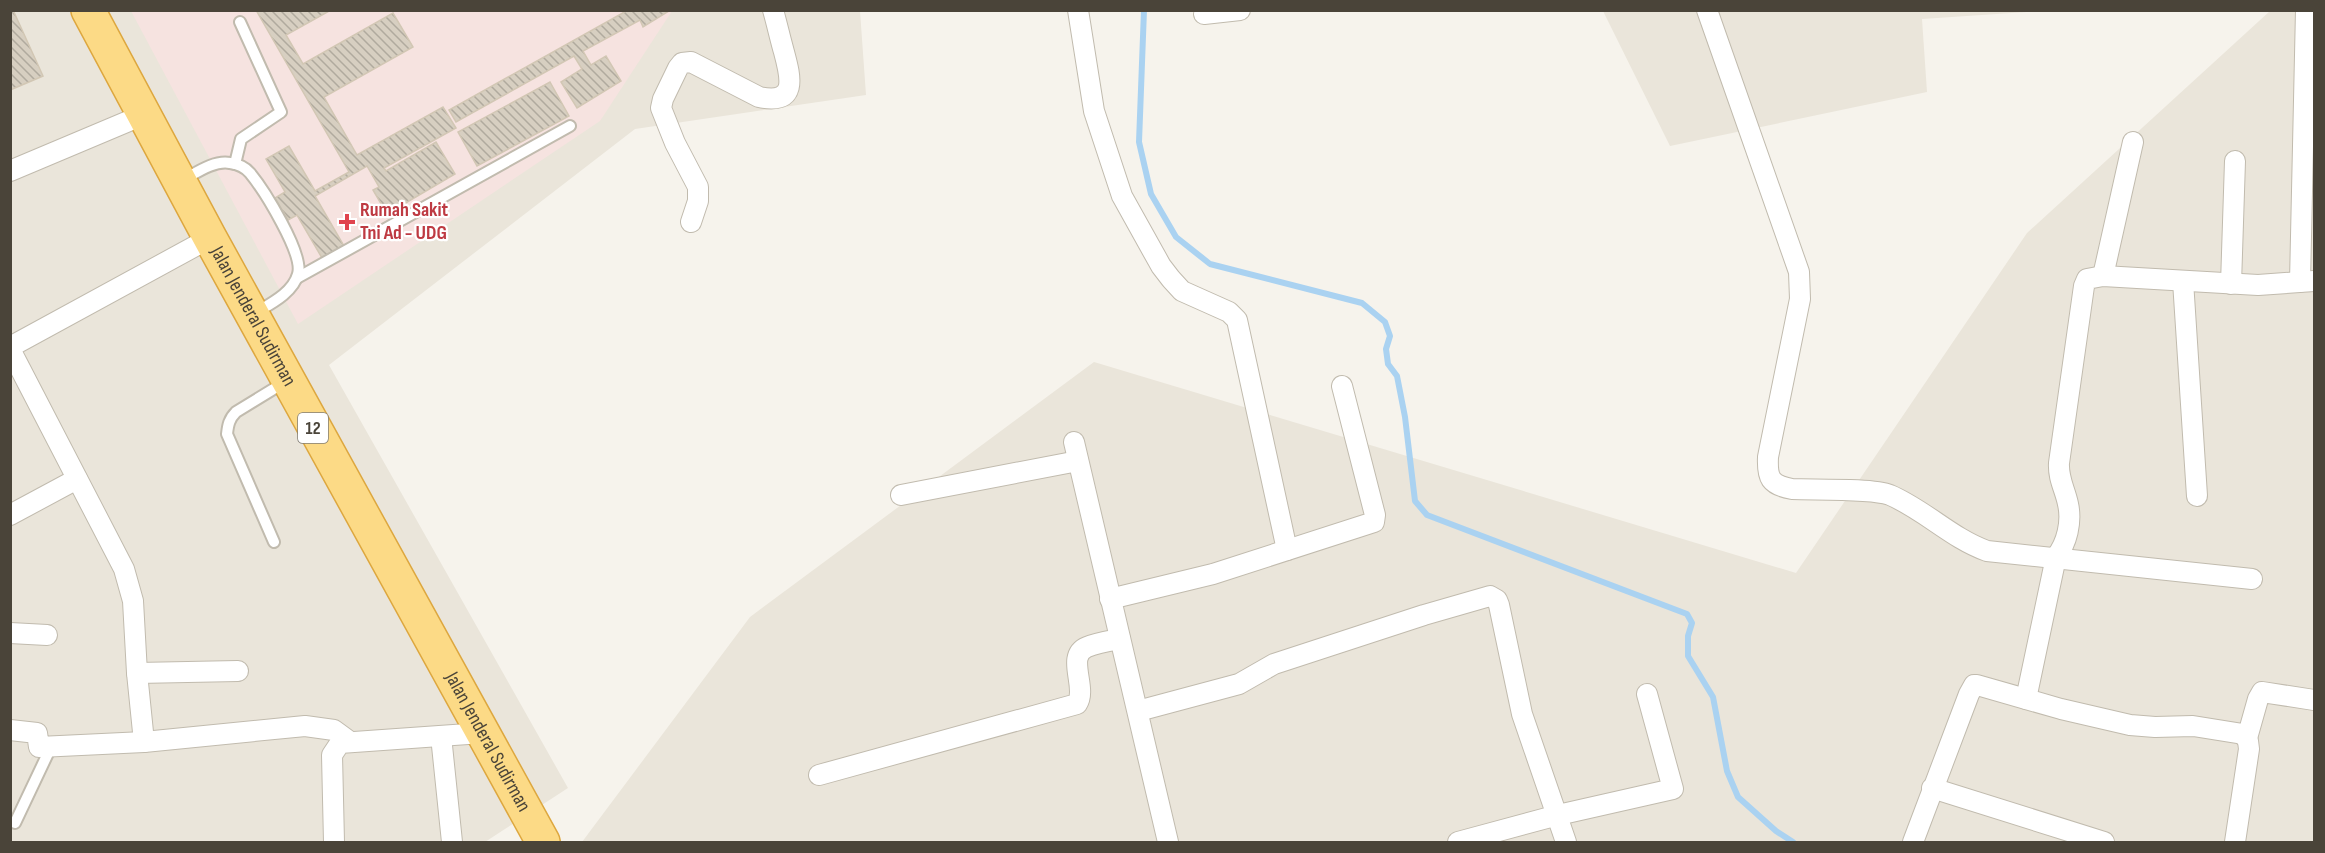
<svg xmlns="http://www.w3.org/2000/svg" width="2325" height="853" font-family="'Sofia Sans Condensed',sans-serif">
<style>
.residential{fill:#eae5da}
.medical{fill:#f6e3e0}
.lines{fill:none;stroke-linecap:round;stroke-linejoin:round}
.stream{stroke:#aad2f1;stroke-width:6}
.building{fill:url(#building-back-hatch);stroke:#d2c7b4;stroke-width:1.5}
.service-casing{stroke:#c1bbae;stroke-width:14}
.minor-casing{stroke:#c1bbae;stroke-width:22}
.trunk-casing{stroke:#dda73f;stroke-width:36}
.service{stroke:#fff;stroke-width:10}
.minor{stroke:#fff;stroke-width:20}
.trunk{stroke:#fcda86;stroke-width:33}
.health-dot{fill:#e0444e;stroke:#fff;stroke-width:2}
.labels{text-anchor:middle;dominant-baseline:central;stroke-width:4.5;stroke-linejoin:round;paint-order:stroke}
.shield{fill:#fff;stroke:#807c74;stroke-width:1.5}
.shield-label{font-size:18px;font-weight:bold;fill:#4a4439}
.health-label{font-size:20px;font-weight:bold;fill:#be3a42;stroke:#fff;text-anchor:start}
.street-label{font-size:20px;fill:#4a4439;stroke:#fff}
</style>
<defs>
<pattern id="building-back-hatch" width="6" height="6" patternUnits="userSpaceOnUse" patternTransform="scale(1.5)"><rect width="6" height="6" fill="#d7cfc1"/><path d="M-1 5l2 2M0 0l6 6M5-1l2 2" fill="none" stroke="#b0aa9e"/></pattern>
</defs>
<rect width="100%" height="100%" fill="#f6f3ec"/>
<g class="residential">
<path d="M 10,11 L 860,11 L 866,95 L 635,129 L 329,365 L 568,788 L 485,842 L 11,842 Z"/>
<path d="M 1603,11 L 2042,11 L 1922,19 L 1927,92 L 1670,146 Z"/>
<path d="M 2270,11 L 2314,11 L 2314,842 L 582,842 L 750,617 L 1094,362 L 1796,573 L 2027,233 Z"/>
</g>
<path class="medical" d="M 131,11 L 672,11 L 600,121 L 298,324 Z"/>
<g class="lines">
<path class="stream" d="M 1144,10 L 1139,142 L 1151,194 L 1176,237 L 1210,264 L 1362,303 L 1385,322 L 1390,336 L 1386,349 L 1388,364 L 1397,376 L 1405,417 L 1415,501 L 1427,515 L 1687,614 L 1692,623 L 1688,636 L 1688,656 L 1713,697 L 1727,771 L 1738,797 L 1776,831 L 1793,842"/>
</g>
<g class="building">
<path d="M 10,10 L 13,10 L 43,76 L 10,90 Z"/>
<path d="M 256,10 L 331,10 L 286,35 L 303,64 L 393,13 L 413,47 L 324,97 L 357,155 L 443,107 L 456,128 L 384,168 L 386,171 L 436,142 L 455,174 L 387,214 L 373,190 L 379,187 L 367,166 L 315,196 L 344,246 L 322,258 L 297,215 L 288,220 L 275,198 L 285,192 L 266,159 L 289,146 L 315,191 L 349,172 Z"/>
<path d="M 628,10 L 669,11 L 643,27 L 640,20 L 583,51 L 591,65 L 606,56 L 621,81 L 577,108 L 561,82 L 582,69 L 574,56 L 456,122 L 449,110 Z"/>
<path d="M 550,82 L 569,116 L 477,166 L 458,132 Z"/>
</g>
<g class="lines">
<g class="service-casing">
<g id="service">
<path d="M 235,164 L 241,139 L 281,112 L 240,22"/>
<path d="M 183,180 C 196,173 214,160 230,163 C 237,164 245,167 250,173 C 264,190 304,254 298,274 C 293,293 270,304 255,313"/>
<path d="M 297,278 L 570,126"/>
<path d="M 274,542 L 227,434 C 228,425 229,419 236,412 L 285,382"/>
<path d="M 15,823 L 51,747"/>
</g>
</g>
<g class="minor-casing">
<g id="minor">
<path d="M 1078,10 L 1094,111 L 1122,196 L 1161,266 L 1171,279 L 1182,291 L 1229,312 L 1237,320 L 1287,550"/>
<path d="M 1707,10 L 1799,272 L 1800,299 L 1768,457 C 1767,478 1770,485 1792,489 C 1815,490 1872,488 1890,495 C 1925,510 1951,538 1987,551 L 2252,579"/>
<path d="M 1204,14 L 1240,10"/>
<path d="M 10,171 L 143,115"/>
<path d="M 691,222 L 698,201 L 698,187 L 675,143 L 661,108 L 663,99 L 678,68 L 682,63 L 691,62 L 759,97 C 798,105 791,78 784,52 C 780,38 777,24 773,10"/>
<path d="M 2103,276 L 2133,142"/>
<path d="M 2183,281 L 2197,496"/>
<path d="M 2300,282 L 2306,10"/>
<path d="M 2231,284 L 2235,161"/>
<path d="M 10,347 L 210,238"/>
<path d="M 10,349 L 124,569 L 133,601 L 137,673 L 144,742"/>
<path d="M 1074,442 L 1168,842"/>
<path d="M 901,495 L 1078,461"/>
<path d="M 10,515 L 77,479"/>
<path d="M 1110,599 L 1213,574 L 1374,522 L 1375,515 L 1342,386"/>
<path d="M 10,633 L 47,635"/>
<path d="M 137,673 L 238,671"/>
<path d="M 2026,699 L 2056,557 C 2067,543 2072,522 2068,504 C 2065,489 2058,479 2059,463 L 2084,286 L 2087,279 L 2103,276 L 2258,285 L 2314,281"/>
<path d="M 1138,711 L 1239,684 L 1274,664 L 1424,615 L 1490,596 L 1497,600 L 1499,605 L 1522,714 L 1566,842"/>
<path d="M 10,730 L 37,733 L 39,747 L 144,742 L 305,726 L 334,730 L 349,741"/>
<path d="M 441,736 L 452,842"/>
<path d="M 2247,738 L 2258,699 L 2262,692 L 2314,700"/>
<path d="M 819,775 L 1077,704 C 1088,688 1065,656 1087,647 C 1097,643 1109,641 1120,639"/>
<path d="M 1932,788 L 2104,842"/>
<path d="M 334,842 L 332,755 L 340,743 L 482,733"/>
<path d="M 1458,842 L 1558,815 L 1673,789 L 1647,694"/>
<path d="M 1913,842 L 1969,694 L 1974,685 L 1977,685 L 2061,709 L 2130,725 L 2155,727 L 2193,726 L 2243,734 L 2248,741 L 2249,749 L 2235,842"/>
</g>
</g>
<g class="trunk-casing">
<g id="trunk">
<path id="s1" d="M 88,10 L 210,238 L 543,842"/>
</g>
</g>
<use href="#service" class="service"/>
<use href="#minor" class="minor"/>
<use href="#trunk" class="trunk"/>
</g>
<path class="health-dot" d="M344 213h6v6h6v6h-6v6h-6v-6h-6v-6h6z"/>
<g class="labels">
<rect class="shield" x="298" y="413" width="30" height="30" rx="4.5"/>
<g class="shield-label">
<text x="313" y="428">12</text>
</g>
<g class="health-label">
<text x="360" y="210">Rumah Sakit<tspan x="360" dy="23">Tni Ad - UDG</tspan></text>
</g>
<g class="street-label">
<text stroke="none"><textPath href="#s1" startOffset="348">Jalan Jenderal Sudirman</textPath></text>
<text stroke="none"><textPath href="#s1" startOffset="834">Jalan Jenderal Sudirman</textPath></text>
</g>
</g>
<rect width="2325" height="853" fill="none" stroke="#4a4439" stroke-width="24"/>
</svg>
